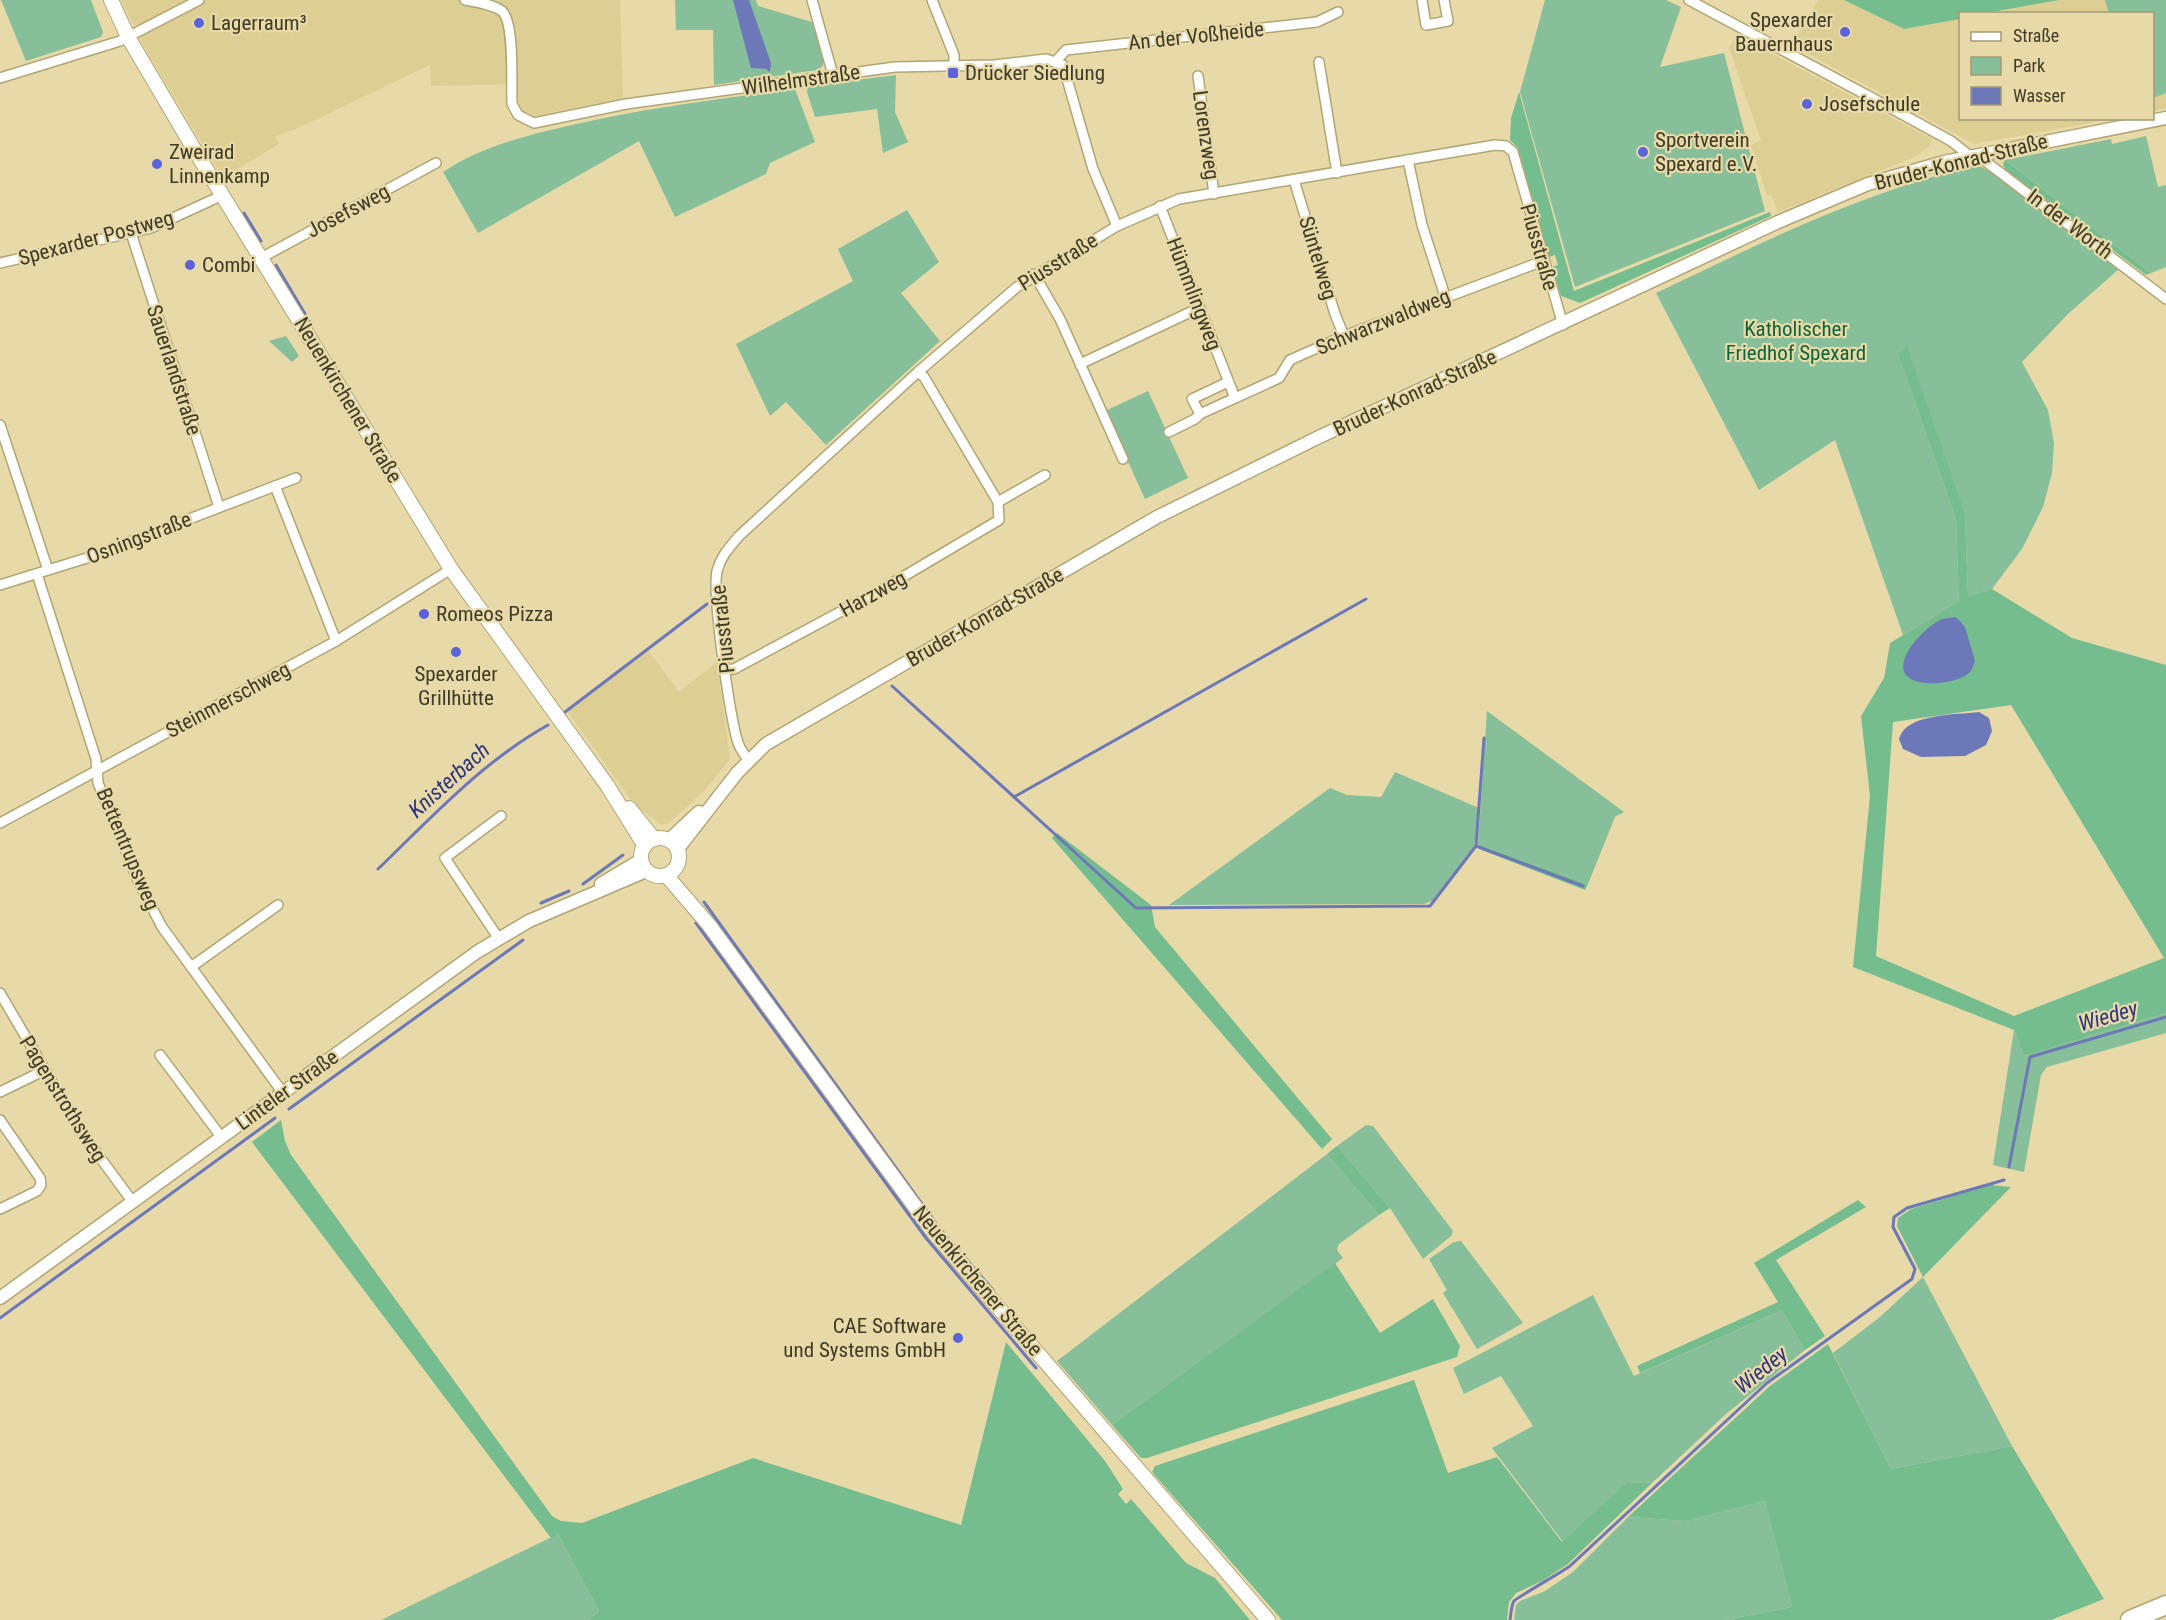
<svg xmlns="http://www.w3.org/2000/svg" width="2166" height="1620" font-family="'Roboto Condensed',sans-serif">
<style>
.built{fill:#ddce94}
.green{fill:#86bf9a}
.forest{fill:#75bd8f;fill-rule:evenodd}
.water{fill:#6d78b8}
.lines{fill:none;stroke-linecap:round;stroke-linejoin:round}
.stream{stroke:#6d78b8;stroke-width:3}
.minor-casing{stroke:#b2a574;stroke-width:12}
.tertiary-casing{stroke:#b2a574;stroke-width:15}
.secondary-casing{stroke:#b2a574;stroke-width:16}
.motorway-casing{stroke:#b2a574;stroke-width:21}
.minor{stroke:#fff;stroke-width:9}
.tertiary{stroke:#fff;stroke-width:12}
.secondary{stroke:#fff;stroke-width:14}
.motorway{stroke:#fff;stroke-width:18}
.poi-dot{fill:#5a63da;stroke:#e7daa8;stroke-width:2}
.labels{text-anchor:middle;dominant-baseline:central;stroke-width:4.5;stroke-linejoin:round;paint-order:stroke}
.poi-label{font-size:21px;fill:#3f3a25;stroke:#e7daa8;text-anchor:start}
.street-label{font-size:21px;fill:#3f3a25;stroke:#e7daa8}
.park-label{font-size:21px;fill:#0e643a;stroke:#e7daa8}
.water-label{font-size:22px;font-style:italic;fill:#2d327f;stroke:#e7daa8}
</style>
<rect width="100%" height="100%" fill="#e7daa8"/>
<g class="built">
<path d="M 121,0 L 620,0 L 623,98 L 534,116 L 522,110 L 518,102 L 517,84 L 431,86 L 430,65 L 296,129 L 275,136 L 279,144 L 223,178 L 147,52 Z"/>
<path d="M 1818,0 L 1844,0 L 1904,29 L 1960,19 L 1960,118 L 2111,119 L 1974,144 L 1792,45 Z"/>
<path d="M 2059,0 L 2166,0 L 2166,108 L 2153,111 L 2152,14 L 1987,14 Z"/>
<path d="M 1737,35 L 1932,139 L 1929,146 L 1917,156 L 1778,212 L 1771,195 L 1767,196 L 1751,145 L 1761,140 L 1729,48 Z"/>
<path d="M 647,649 L 679,692 L 717,662 L 730,759 L 705,790 L 669,823 L 661,825 L 635,805 L 567,711 Z"/>
</g>
<g class="green">
<path d="M 1,0 L 91,0 L 103,32 L 101,37 L 26,61 Z"/>
<path d="M 675,0 L 756,0 L 758,6 L 812,22 L 824,59 L 823,66 L 817,70 L 714,85 L 713,30 L 676,30 Z"/>
<path d="M 1545,0 L 1666,0 L 1681,7 L 1660,67 L 1724,53 L 1765,211 L 1575,287 L 1520,92 Z"/>
<path d="M 2105,0 L 2166,0 L 2166,93 L 2153,98 L 2152,14 L 2109,13 Z"/>
<path d="M 896,75 L 895,112 L 908,142 L 883,153 L 877,109 L 815,117 L 807,92 L 808,86 Z"/>
<path d="M 795,89 L 815,142 L 770,163 L 766,174 L 675,217 L 639,141 L 478,233 L 443,172 C 482,146 528,135 572,125 C 646,108 720,99 795,89 Z"/>
<path d="M 2146,136 L 2158,187 L 2166,185 L 2166,267 L 2151,273 L 2005,160 L 2111,139 L 2112,144 Z"/>
<path d="M 1978,165 L 2002,179 L 2119,269 L 2069,313 L 2022,362 L 2048,410 L 2054,443 L 2052,473 L 2043,507 L 2022,549 L 1992,589 L 1968,596 L 1965,515 L 1898,354 L 1956,519 L 1959,601 L 1903,635 L 1835,440 L 1759,490 L 1656,293 C 1761,243 1864,191 1978,165 Z"/>
<path d="M 907,210 L 939,262 L 901,293 L 940,341 L 826,445 L 786,402 L 770,416 L 736,344 L 853,281 L 838,249 Z"/>
<path d="M 286,336 L 299,356 L 292,362 L 269,341 Z"/>
<path d="M 1148,391 L 1188,478 L 1145,499 L 1105,411 Z"/>
<path d="M 1487,711 L 1624,812 L 1615,817 L 1588,884 L 1478,844 Z"/>
<path d="M 1395,772 L 1479,808 L 1474,847 L 1432,901 L 1424,904 L 1169,905 L 1330,788 L 1347,795 L 1381,797 Z"/>
<path d="M 2166,1013 L 2166,1033 L 2047,1067 L 2041,1075 L 2024,1172 L 1993,1165 L 2014,1030 L 2024,1056 Z"/>
<path d="M 1366,1125 L 1373,1126 L 1453,1231 L 1451,1236 L 1423,1259 L 1390,1208 L 1337,1146 Z"/>
<path d="M 1327,1154 L 1379,1215 L 1339,1244 L 1337,1250 L 1343,1258 L 1112,1425 L 1057,1361 Z"/>
<path d="M 1461,1241 L 1523,1323 L 1477,1349 L 1443,1293 L 1447,1290 L 1429,1259 L 1454,1242 Z"/>
<path d="M 1923,1277 L 2012,1446 L 1891,1469 L 1833,1353 L 1880,1317 Z"/>
<path d="M 1593,1295 L 1634,1376 L 1782,1310 L 1805,1350 L 1726,1414 L 1652,1483 L 1627,1482 L 1563,1542 L 1492,1448 L 1533,1426 L 1501,1376 L 1464,1394 L 1453,1368 Z"/>
<path d="M 1765,1501 L 1792,1607 L 1725,1620 L 1514,1620 L 1516,1605 L 1520,1601 L 1545,1591 L 1573,1572 L 1628,1517 L 1686,1521 Z"/>
<path d="M 558,1534 L 599,1611 L 588,1620 L 381,1620 Z"/>
</g>
<g class="forest">
<path d="M 1844,0 L 2059,0 L 1987,13 L 1960,14 L 1960,19 L 1904,29 Z"/>
<path d="M 1519,92 L 1574,291 L 1770,212 L 1771,216 L 1580,303 L 1561,296 L 1552,267 L 1558,265 L 1555,255 L 1549,257 L 1518,148 L 1510,140 L 1511,118 Z"/>
<path d="M 2005,160 L 2151,273 L 2146,275 L 2005,169 L 2003,164 Z"/>
<path d="M 1907,346 L 1965,515 L 1968,596 L 1992,589 L 2072,638 L 2166,665 L 2166,1013 L 2024,1056 L 2014,1030 L 1853,967 L 1870,796 L 1861,716 L 1884,678 L 1890,643 L 1959,601 L 1956,519 L 1898,354 ZM 2011,705 L 2164,958 L 2014,1016 L 1876,956 L 1893,722 Z"/>
<path d="M 1057,833 L 1151,905 L 1155,927 L 1332,1139 L 1322,1149 L 1052,838 Z"/>
<path d="M 1478,844 L 1588,884 L 1585,890 L 1479,849 Z"/>
<path d="M 281,1120 L 285,1141 L 291,1155 L 552,1516 L 561,1521 L 582,1523 L 753,1458 L 961,1525 L 1006,1342 L 1105,1461 L 1123,1489 L 1118,1494 L 1126,1504 L 1131,1499 L 1186,1563 L 1215,1578 L 1250,1620 L 588,1620 L 599,1611 L 558,1534 L 551,1538 L 252,1142 Z"/>
<path d="M 1337,1146 L 1390,1208 L 1379,1215 L 1327,1154 Z"/>
<path d="M 1990,1185 L 2011,1187 L 1923,1277 L 1897,1226 L 1898,1218 L 1911,1209 Z"/>
<path d="M 1858,1200 L 1866,1207 L 1776,1260 L 1825,1336 L 1805,1350 L 1782,1310 L 1640,1373 L 1637,1366 L 1778,1302 L 1754,1263 Z"/>
<path d="M 1335,1263 L 1380,1333 L 1433,1299 L 1460,1346 L 1457,1357 L 1147,1458 L 1141,1458 L 1112,1425 Z"/>
<path d="M 1828,1344 L 1891,1469 L 2012,1446 L 2104,1599 L 2051,1620 L 1725,1620 L 1792,1607 L 1765,1501 L 1686,1521 L 1628,1517 L 1770,1386 Z"/>
<path d="M 1414,1380 L 1448,1473 L 1497,1457 L 1562,1542 L 1627,1482 L 1652,1483 L 1568,1564 L 1542,1581 L 1516,1593 L 1509,1602 L 1507,1620 L 1282,1620 L 1152,1472 L 1155,1466 Z"/>
</g>
<g class="water">
<path d="M 733,0 L 749,0 L 771,63 L 770,72 L 766,69 L 751,68 Z"/>
<path d="M 1956,617 L 1965,627 L 1975,661 C 1973,665 1972,671 1969,673 C 1957,684 1918,688 1907,676 C 1892,660 1927,625 1942,619 C 1946,618 1952,618 1956,617 Z"/>
<path d="M 1979,712 L 1989,718 L 1992,731 L 1986,745 L 1965,756 L 1921,757 L 1903,749 L 1899,739 C 1906,713 1956,715 1979,712 Z"/>
</g>
<g class="lines">
<g class="stream">
<path d="M 244,213 L 261,241"/>
<path d="M 276,265 L 311,324"/>
<path d="M 892,686 L 1136,908 L 1430,906 L 1476,846 L 1484,738"/>
<path d="M 565,712 L 707,604"/>
<path d="M 1014,797 L 1366,599"/>
<path d="M 1476,846 L 1583,886"/>
<path d="M 378,869 C 432,817 482,762 548,725"/>
<path d="M 583,884 L 623,855"/>
<path d="M 704,902 L 940,1229 L 993,1290"/>
<path d="M 541,903 L 569,891"/>
<path d="M 696,923 L 926,1238 L 1036,1368"/>
<path d="M 289,1109 L 523,940"/>
<path d="M 2009,1167 L 2030,1057 L 2166,1017"/>
<path d="M 0,1318 L 275,1118"/>
<path d="M 1510,1620 C 1511,1614 1511,1606 1514,1601 C 1516,1598 1562,1572 1570,1566 L 1767,1383 L 1912,1279 L 1915,1269 L 1893,1227 L 1894,1217 L 1907,1208 L 2004,1180"/>
</g>
<g class="minor-casing">
<g id="minor">
<path d="M 465,0 C 477,2 492,4 502,11 C 515,23 511,85 512,104 L 518,115 L 534,123 L 626,104 L 895,67 L 994,65 L 1046,59 L 1063,65 L 1093,169 L 1117,226"/>
<path d="M 812,0 L 833,75"/>
<path d="M 932,0 L 954,55 L 954,66"/>
<path d="M 1422,0 L 1426,25 L 1448,21 L 1444,0"/>
<path d="M 1689,0 L 1889,107 L 1951,141 L 1970,156 L 1985,161 L 2166,299"/>
<path d="M 1056,61 L 1066,50 L 1317,22 L 1338,12"/>
<path d="M 1319,62 L 1337,173"/>
<path d="M 1198,76 L 1214,194"/>
<path d="M 0,78 L 120,41 L 199,0"/>
<path d="M 1408,160 L 1422,225 L 1445,296"/>
<path d="M 1294,180 L 1335,314 L 1344,336"/>
<path d="M 1160,206 L 1235,398"/>
<path d="M 131,233 L 219,507"/>
<path d="M 261,258 L 436,163"/>
<path d="M 0,263 L 151,228 L 223,195"/>
<path d="M 1034,274 L 1060,319 L 1123,459"/>
<path d="M 1080,364 L 1199,308"/>
<path d="M 1228,382 L 1192,399 L 1200,414 L 1279,378 L 1290,360 L 1344,336 L 1543,261"/>
<path d="M 0,425 L 48,570"/>
<path d="M 1169,432 L 1195,419 L 1200,414"/>
<path d="M 275,486 L 336,641"/>
<path d="M 998,502 L 1045,475"/>
<path d="M 37,574 L 96,759 L 98,783 L 139,883 L 162,927 L 283,1093"/>
<path d="M 0,585 L 90,557 L 296,478"/>
<path d="M 726,670 L 734,669 L 879,591 L 999,520 L 998,502 L 924,377 L 918,372"/>
<path d="M 749,760 C 742,753 738,745 736,736 C 729,706 712,597 717,571 C 721,556 729,548 739,536 L 918,372 L 1017,287 L 1117,226 L 1179,199 L 1495,145 L 1506,146 L 1513,152 L 1563,325"/>
<path d="M 0,823 L 336,641 L 451,569"/>
<path d="M 499,939 L 445,858 L 501,816"/>
<path d="M 191,967 L 278,905"/>
<path d="M 0,993 L 82,1133 L 132,1201"/>
<path d="M 160,1055 L 222,1138"/>
<path d="M 0,1092 L 43,1071"/>
<path d="M 0,1120 L 40,1178 L 41,1185 L 37,1191 L 0,1209"/>
</g>
</g>
<g class="tertiary-casing">
<g id="tertiary">
<path d="M 669,840 L 699,812"/>
<path d="M 677,850 L 737,773 L 766,744 L 1157,517 L 1319,437 L 1778,222 L 1868,184 L 1944,162 L 2166,118"/>
<path d="M 601,884 L 641,860"/>
<path d="M 0,1298 L 477,952 L 529,921 L 646,871"/>
</g>
</g>
<g class="secondary-casing">
<g id="secondary">
<path d="M 111,0 L 128,37 L 194,149 L 451,569 L 607,785 L 645,846"/>
<path d="M 629,808 L 654,839"/>
<circle cx="660" cy="857" r="19"/>
<path d="M 666,875 L 709,925 L 935,1234 L 1268,1620"/>
</g>
</g>
<g class="motorway-casing">
<path id="motorway" d="M 2130,1620 L 2166,1605"/>
</g>
<use href="#minor" class="minor"/>
<use href="#tertiary" class="tertiary"/>
<use href="#secondary" class="secondary"/>
<use href="#motorway" class="motorway"/>
</g>
<g class="poi-dot">
<circle cx="199" cy="23" r="6"/>
<circle cx="1845" cy="32" r="6"/>
<rect x="947" y="67" width="12" height="12" rx="3"/>
<circle cx="1807" cy="104" r="6"/>
<circle cx="1643" cy="152" r="6"/>
<circle cx="157" cy="164" r="6"/>
<circle cx="190" cy="265" r="6"/>
<circle cx="424" cy="614" r="6"/>
<circle cx="456" cy="652" r="6"/>
<circle cx="958" cy="1338" r="6"/>
</g>
<g class="labels">
<g class="poi-label">
<text x="1833" y="20" text-anchor="end">Spexarder<tspan x="1833" dy="24">Bauernhaus</tspan></text>
<text x="211" y="23">Lagerraum³</text>
<text x="965" y="73">Drücker Siedlung</text>
<text x="1819" y="104">Josefschule</text>
<text x="1655" y="140">Sportverein<tspan x="1655" dy="24">Spexard e.V.</tspan></text>
<text x="169" y="152">Zweirad<tspan x="169" dy="24">Linnenkamp</tspan></text>
<text x="202" y="265">Combi</text>
<text x="436" y="614">Romeos Pizza</text>
<text x="456" y="674" text-anchor="middle">Spexarder<tspan x="456" dy="24">Grillhütte</tspan></text>
<text x="946" y="1326" text-anchor="end">CAE Software<tspan x="946" dy="24">und Systems GmbH</tspan></text>
</g>
<g class="street-label">
<text transform="translate(1196 36) rotate(-6)">An der Voßheide</text>
<text transform="translate(801 80) rotate(-8)">Wilhelmstraße</text>
<text transform="translate(1206 135) rotate(82)">Lorenzweg</text>
<text transform="translate(1961 162) rotate(-14)">Bruder-Konrad-Straße</text>
<text transform="translate(348 211) rotate(-28)">Josefsweg</text>
<text transform="translate(2070 224) rotate(37)">In der Worth</text>
<text transform="translate(96 238) rotate(-15)">Spexarder Postweg</text>
<text transform="translate(1539 247) rotate(74)">Piusstraße</text>
<text transform="translate(1318 258) rotate(73)">Süntelweg</text>
<text transform="translate(1058 262) rotate(-32)">Piusstraße</text>
<text transform="translate(1194 294) rotate(69)">Hümmlingweg</text>
<text transform="translate(1383 322) rotate(-22)">Schwarzwaldweg</text>
<text transform="translate(174 370) rotate(72)">Sauerlandstraße</text>
<text transform="translate(1415 393) rotate(-25)">Bruder-Konrad-Straße</text>
<text transform="translate(348 400) rotate(59)">Neuenkirchener Straße</text>
<text transform="translate(139 538) rotate(-21)">Osningstraße</text>
<text transform="translate(873 594) rotate(-29)">Harzweg</text>
<text transform="translate(985 617) rotate(-30)">Bruder-Konrad-Straße</text>
<text transform="translate(723 629) rotate(-96)">Piusstraße</text>
<text transform="translate(228 700) rotate(-28)">Steinmerschweg</text>
<text transform="translate(128 849) rotate(67)">Bettentrupsweg</text>
<text transform="translate(287 1090) rotate(-36)">Linteler Straße</text>
<text transform="translate(63 1099) rotate(58)">Pagenstrothsweg</text>
<text transform="translate(978 1281) rotate(50)">Neuenkirchener Straße</text>
</g>
<g class="park-label">
<text x="1796" y="329">Katholischer<tspan x="1796" dy="24">Friedhof Spexard</tspan></text>
</g>
<g class="water-label">
<text transform="translate(449 780) rotate(-42)">Knisterbach</text>
<text transform="translate(2108 1016) rotate(-16)">Wiedey</text>
<text transform="translate(1761 1370) rotate(-39)">Wiedey</text>
</g>
</g>
<rect x="1959" y="12" width="195" height="108" fill="#e7daa8" stroke="#a49a74" stroke-width="1.5"/>
<rect x="1971" y="32" width="30" height="9" fill="#ffffff" stroke="#a49a74" stroke-width="1.5"/>
<text x="2013" y="42" font-size="18" fill="#3f3a25">Straße</text>
<rect x="1971" y="57" width="30" height="18" fill="#86bf9a" stroke="#a49a74" stroke-width="1.5"/>
<text x="2013" y="72" font-size="18" fill="#3f3a25">Park</text>
<rect x="1971" y="87" width="30" height="18" fill="#6d78b8" stroke="#a49a74" stroke-width="1.5"/>
<text x="2013" y="102" font-size="18" fill="#3f3a25">Wasser</text>
</svg>
